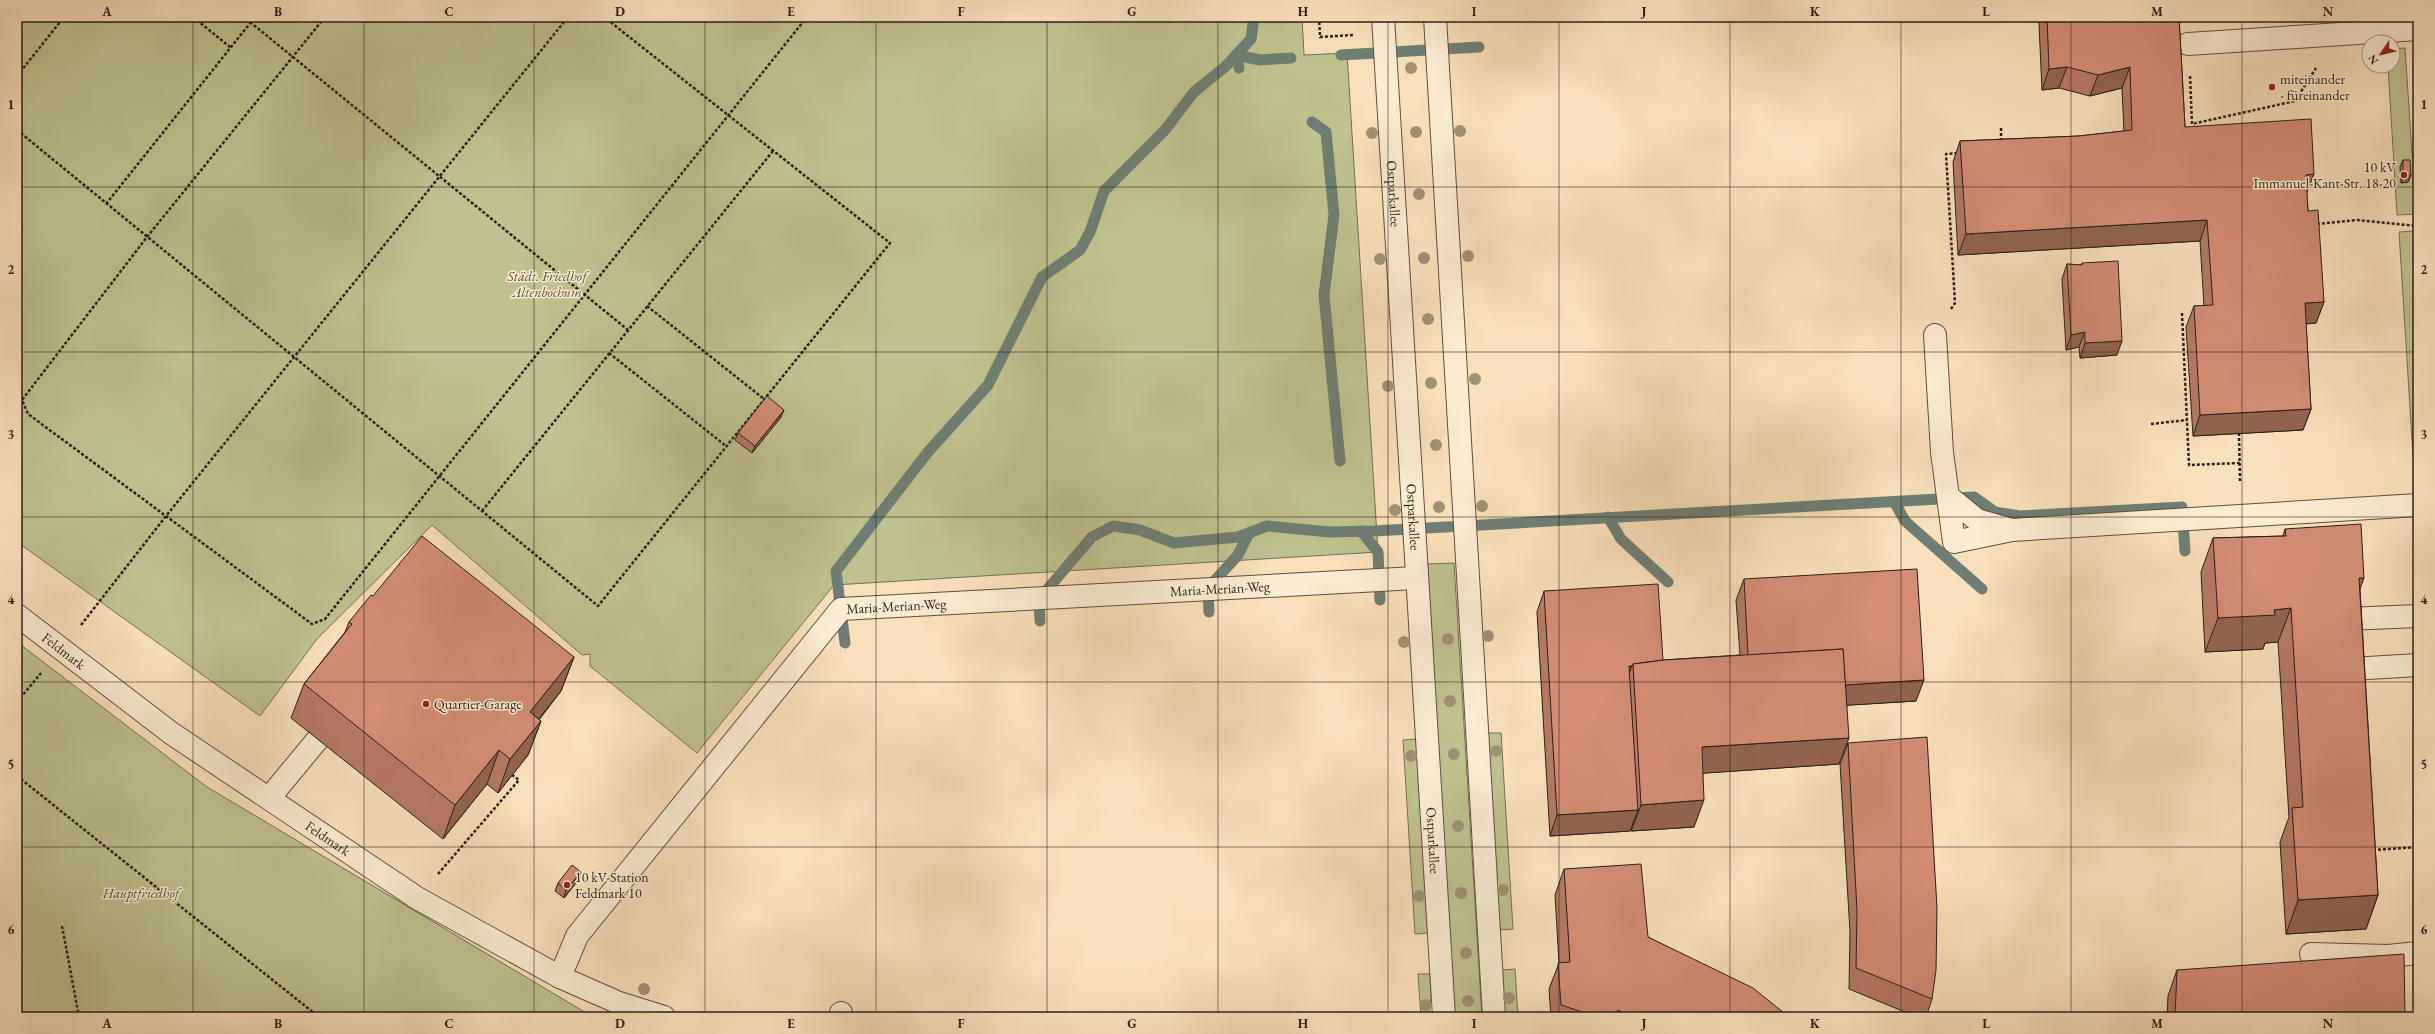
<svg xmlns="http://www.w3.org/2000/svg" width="2435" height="1034" font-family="'EB Garamond',serif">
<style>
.green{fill:#bfc28e;stroke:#747053}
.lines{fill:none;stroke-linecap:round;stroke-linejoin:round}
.stream{stroke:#6f7e74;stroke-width:11}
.minor-casing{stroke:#5d4f40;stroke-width:24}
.path{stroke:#291f18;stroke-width:2.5;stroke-dasharray:3 2;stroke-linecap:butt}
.minor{stroke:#faebd2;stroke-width:22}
.tree{fill:#9f9174}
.wall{fill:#b57963;stroke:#291f18}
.shaded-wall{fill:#936350;stroke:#291f18}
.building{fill:#d28d73;stroke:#291f18}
.grid{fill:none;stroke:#291f18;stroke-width:1;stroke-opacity:0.55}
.poi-dot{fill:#8f2418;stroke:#faebd2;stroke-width:1.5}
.labels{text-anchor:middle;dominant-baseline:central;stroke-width:3;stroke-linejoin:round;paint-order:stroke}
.poi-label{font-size:14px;fill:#291f18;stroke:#faebd2;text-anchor:start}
.street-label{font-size:14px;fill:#291f18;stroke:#faebd2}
.park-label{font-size:14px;font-style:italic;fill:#56503b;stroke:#faebd2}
.neatline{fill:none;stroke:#291f18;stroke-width:1.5}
.grid-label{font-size:13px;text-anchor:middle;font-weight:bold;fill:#291f18}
</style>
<rect width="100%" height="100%" fill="#f8e0ba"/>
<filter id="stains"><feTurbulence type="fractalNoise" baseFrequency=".005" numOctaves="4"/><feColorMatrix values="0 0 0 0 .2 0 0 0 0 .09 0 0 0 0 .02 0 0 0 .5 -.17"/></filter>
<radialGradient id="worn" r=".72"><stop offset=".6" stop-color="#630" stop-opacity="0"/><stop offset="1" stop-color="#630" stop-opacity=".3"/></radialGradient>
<g class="green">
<path d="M 17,17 L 1302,17 L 1304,55 L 1347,53 L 1378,552 L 834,585 L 697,753 L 590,666 L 590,654 L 582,655 L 432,525 L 317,639 L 260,716 L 17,542 Z"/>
<path d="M 2405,48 L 2416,214 L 2397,215 L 2388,66 L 2393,66 L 2393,49 Z"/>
<path d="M 2415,231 L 2418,284 L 2418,486 L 2415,488 L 2399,232 Z"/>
<path d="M 1454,563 L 1482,1017 L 1454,1017 L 1427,564 Z"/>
<path d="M 17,642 L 207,787 L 593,1017 L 17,1017 Z"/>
<path d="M 1487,733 L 1501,733 L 1513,929 L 1500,930 Z"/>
<path d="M 1416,739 L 1428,933 L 1415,934 L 1403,740 Z"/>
<path d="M 1515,969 L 1518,1017 L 1505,1017 L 1501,970 Z"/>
<path d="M 1418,974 L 1430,974 L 1431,1000 L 1428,1017 L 1421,1017 Z"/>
</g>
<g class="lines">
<g class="stream">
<path d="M 1236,55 L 1260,60 L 1291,58"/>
<path d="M 1236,55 L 1239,68"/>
<path d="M 1341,55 L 1479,47"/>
<path d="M 1312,122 L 1326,132 L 1334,215 L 1324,295 L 1340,461"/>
<path d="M 1895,503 L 1905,521 L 1982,589"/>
<path d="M 1608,517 L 1621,539 L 1668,582"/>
<path d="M 1361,531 L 1378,552 L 1380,600"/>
<path d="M 1209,612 L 1208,588 L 1238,555 L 1249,533"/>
<path d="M 1040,621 L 1039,599 L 1092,537 L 1113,526 L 1140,530 L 1174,543 L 1238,537 L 1267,526 L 1329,532 L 1374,531 L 1974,497 L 1995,512 L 2020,516 L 2182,507 L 2185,551"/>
<path d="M 845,643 L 836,571 L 928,452 L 988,385 L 1042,277 L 1080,250 L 1090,232 L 1104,191 L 1165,130 L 1194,92 L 1225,67 L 1251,39 L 1254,17"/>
</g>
<g class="minor-casing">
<g id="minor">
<path id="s1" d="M 1383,17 L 1444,1017"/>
<path d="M 1435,17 L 1494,1017"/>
<path d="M 2188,44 L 2418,29"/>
<path d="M 1935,335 L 1942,452 L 1954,542 L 2012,530 L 2418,505"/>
<path d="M 1949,497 L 1977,520 L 2009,529"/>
<path id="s2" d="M 17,615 L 171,733 L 417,898 L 560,977 L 619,1003 L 664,1017"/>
<path d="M 2347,619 L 2418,616"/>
<path d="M 2351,669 L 2418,665"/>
<path d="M 270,797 L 318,739"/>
<path d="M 2311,954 L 2388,956 L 2418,953"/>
<path id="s3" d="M 560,977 L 577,936 L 841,609 L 1416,578"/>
<path d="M 840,1017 L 841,1013"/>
</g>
</g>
<g class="path">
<path d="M 193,17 L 230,47"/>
<path d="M 325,17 L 147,237 L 22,400 L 28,414 L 312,624 L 325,619 L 807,17"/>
<path d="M 1319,17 L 1320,37 L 1353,35"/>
<path d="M 250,22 L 628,330"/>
<path d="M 17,76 L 64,17"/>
<path d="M 2190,76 L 2192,124 L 2295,101 L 2316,68"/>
<path d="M 17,130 L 598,606 L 890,243 L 604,17"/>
<path d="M 2001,141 L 2001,126"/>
<path d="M 106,204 L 255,17"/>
<path d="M 2317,224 L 2357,220 L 2418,226"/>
<path d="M 647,306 L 764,399"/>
<path d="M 1951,309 L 1955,303 L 1946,154 L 1958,153"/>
<path d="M 2182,313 L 2189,465 L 2240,463"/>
<path d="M 609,353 L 726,446"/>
<path d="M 2151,424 L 2187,420"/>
<path d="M 2239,433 L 2240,481"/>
<path d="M 482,511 L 773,151"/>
<path d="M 81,625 L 166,516 L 568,17"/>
<path d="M 17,702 L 41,673"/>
<path d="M 17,776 L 319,1017"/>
<path d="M 2373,850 L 2418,847"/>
<path d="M 438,874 L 519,780 L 512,775"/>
<path d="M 62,926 L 79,1017"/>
</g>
<use href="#minor" class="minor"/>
</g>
<g class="tree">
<circle cx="1411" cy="68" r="6"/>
<circle cx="1460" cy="131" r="6"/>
<circle cx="1416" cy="132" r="6"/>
<circle cx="1372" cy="133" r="6"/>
<circle cx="1419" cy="194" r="6"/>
<circle cx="1468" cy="256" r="6"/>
<circle cx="1424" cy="258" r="6"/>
<circle cx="1380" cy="259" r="6"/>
<circle cx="1428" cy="319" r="6"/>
<circle cx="1475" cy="379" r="6"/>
<circle cx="1431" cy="383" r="6"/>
<circle cx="1388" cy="386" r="6"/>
<circle cx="1436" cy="445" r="6"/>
<circle cx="1482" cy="506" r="6"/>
<circle cx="1439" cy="507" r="6"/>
<circle cx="1395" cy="510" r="6"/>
<circle cx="1488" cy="636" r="6"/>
<circle cx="1448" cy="639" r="6"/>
<circle cx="1404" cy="642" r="6"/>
<circle cx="1450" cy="701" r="6"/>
<circle cx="1496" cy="751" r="6"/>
<circle cx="1454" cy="754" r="6"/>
<circle cx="1411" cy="756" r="6"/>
<circle cx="1458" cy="826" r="6"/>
<circle cx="1503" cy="890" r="6"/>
<circle cx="1461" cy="893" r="6"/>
<circle cx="1419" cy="896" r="6"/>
<circle cx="1466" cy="953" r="6"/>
<circle cx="644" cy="989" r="6"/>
<circle cx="1509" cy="998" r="6"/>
<circle cx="1468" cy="1001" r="6"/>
<circle cx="1426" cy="1005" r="6"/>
</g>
<g class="wall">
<path d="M 2041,17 L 2179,17 L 2185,127 L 2307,194 L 2308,211 L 2324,302 L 2316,323 L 2306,324 L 2311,409 L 2303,430 L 2193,436 L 2186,327 L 2194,306 L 2204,306 L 2200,241 L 1958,255 L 1953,162 L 1960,141 L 2079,136 L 2124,131 L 2122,88 L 2090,96 L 2059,88 L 2042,90 L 2039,24 Z"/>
<path d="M 2403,160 L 2411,175 L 2408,182 L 2401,183 L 2400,167 Z"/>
<path d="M 2082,263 L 2117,355 L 2080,358 L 2079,347 L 2066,350 L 2062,279 L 2067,264 L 2081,265 Z"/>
<path d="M 781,417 L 752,453 L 735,440 L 738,433 Z"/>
<path d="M 2285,529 L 2360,589 L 2378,895 L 2366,929 L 2286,934 L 2280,842 L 2289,817 L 2278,642 L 2265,643 L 2263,649 L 2205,652 L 2201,572 L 2213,538 L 2283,536 Z"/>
<path d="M 1744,579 L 1916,701 L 1847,705 L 1839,764 L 1703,773 L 1694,827 L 1631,831 L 1631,829 L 1630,831 L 1550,836 L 1537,612 L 1544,591 L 1663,660 L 1740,655 L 1736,600 Z"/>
<path d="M 373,596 L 574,657 L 561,691 L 539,720 L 541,721 L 528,755 L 498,793 L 487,784 L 443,839 L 291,718 L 304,684 L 345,632 L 349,622 Z"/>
<path d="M 1848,743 L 1932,999 L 1926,1017 L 1917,1017 L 1849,989 L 1850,932 L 1840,764 Z"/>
<path d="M 1564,869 L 1648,937 L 1789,1017 L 1551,1017 L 1549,989 L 1559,963 L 1555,895 Z"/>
<path d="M 579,879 L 564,898 L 555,891 L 558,883 Z"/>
<path d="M 2177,970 L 2405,1017 L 2167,1017 L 2168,996 Z"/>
</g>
<g class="shaded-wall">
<path d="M 2067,67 L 2059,88 L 2042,90 L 2049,69 Z"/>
<path d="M 2130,67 L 2122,88 L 2090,96 L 2098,75 Z"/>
<path d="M 2314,174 L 2306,195 L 2306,175 Z"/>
<path d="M 2403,175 L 2411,175 L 2408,182 L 2401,183 Z"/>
<path d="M 2207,220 L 2200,241 L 1958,255 L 1966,234 Z"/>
<path d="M 2324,302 L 2316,323 L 2297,324 L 2305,303 Z"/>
<path d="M 2085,332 L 2079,347 L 2066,350 L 2071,335 Z"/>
<path d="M 2122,341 L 2117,355 L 2080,358 L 2085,343 Z"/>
<path d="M 2311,409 L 2303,430 L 2193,436 L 2200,415 Z"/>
<path d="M 784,410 L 781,417 L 752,453 L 755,446 Z"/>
<path d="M 2359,578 L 2364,578 L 2352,611 Z"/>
<path d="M 2291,608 L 2278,642 L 2265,643 L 2263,649 L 2205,652 L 2218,618 L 2274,610 Z"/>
<path d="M 574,657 L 561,691 L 517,746 L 530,712 Z"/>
<path d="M 1629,666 L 1632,666 L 1624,687 Z"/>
<path d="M 1924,680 L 1916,701 L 1836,706 L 1844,685 Z"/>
<path d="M 541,721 L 528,755 L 498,793 L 510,759 Z"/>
<path d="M 1849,738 L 1839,764 L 1692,774 L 1702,747 Z"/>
<path d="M 499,750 L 487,784 L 443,839 L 455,805 Z"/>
<path d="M 1704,800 L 1694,827 L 1631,831 L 1641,805 Z"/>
<path d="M 1638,810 L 1630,831 L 1550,836 L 1557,815 Z"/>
<path d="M 581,872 L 579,879 L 564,898 L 566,890 Z"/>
<path d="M 2378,895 L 2366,929 L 2286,934 L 2298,900 Z"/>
</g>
<g class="building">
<path d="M 2047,17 L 2179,17 L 2185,127 L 2311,119 L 2314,174 L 2306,175 L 2308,211 L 2318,210 L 2324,302 L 2305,303 L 2311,409 L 2200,415 L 2194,306 L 2213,305 L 2207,220 L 1966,234 L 1960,141 L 2079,136 L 2132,130 L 2130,67 L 2098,75 L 2067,67 L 2049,69 Z"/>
<path d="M 2403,160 L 2410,160 L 2411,175 L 2403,175 Z"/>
<path d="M 2118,261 L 2122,341 L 2085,343 L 2085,332 L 2071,335 L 2067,264 L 2082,265 L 2082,263 Z"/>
<path d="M 767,396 L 784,410 L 755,446 L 738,433 Z"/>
<path d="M 2361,524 L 2364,578 L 2359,578 L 2378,895 L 2298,900 L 2292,808 L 2303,807 L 2291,608 L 2274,610 L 2275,615 L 2218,618 L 2213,538 L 2286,536 L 2285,529 Z"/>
<path d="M 422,536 L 574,657 L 530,712 L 541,721 L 510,759 L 499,750 L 455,805 L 304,684 L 352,624 L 349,622 L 371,595 L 373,596 Z"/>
<path d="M 1917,569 L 1924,680 L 1845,685 L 1843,649 L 1748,655 L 1744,579 Z"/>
<path d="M 1658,584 L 1663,660 L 1633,664 L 1632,666 L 1629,666 L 1638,810 L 1557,815 L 1544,591 Z"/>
<path d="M 1843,649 L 1849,738 L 1702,747 L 1704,800 L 1641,805 L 1633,664 L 1664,660 Z"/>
<path d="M 1927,737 L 1937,908 L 1936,970 L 1932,999 L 1856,968 L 1857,911 L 1848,743 Z"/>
<path d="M 1641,864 L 1648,937 L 1753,988 L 1789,1017 L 1630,1017 L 1618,1010 L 1615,1017 L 1597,1017 L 1561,1005 L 1558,963 L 1570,962 L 1564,869 Z"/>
<path d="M 572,865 L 581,872 L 566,890 L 558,883 Z"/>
<path d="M 2404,954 L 2405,1017 L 2175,1017 L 2177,970 Z"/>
</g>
<path class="grid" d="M 193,17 L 193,1017M 364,17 L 364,1017M 534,17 L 534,1017M 705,17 L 705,1017M 876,17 L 876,1017M 1047,17 L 1047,1017M 1218,17 L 1218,1017M 1388,17 L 1388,1017M 1559,17 L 1559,1017M 1730,17 L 1730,1017M 1901,17 L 1901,1017M 2071,17 L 2071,1017M 2242,17 L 2242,1017M 17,187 L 2418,187M 17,352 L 2418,352M 17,517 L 2418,517M 17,682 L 2418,682M 17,847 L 2418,847"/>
<g class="poi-dot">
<circle cx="2272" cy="87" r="4"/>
<circle cx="2404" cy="175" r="4"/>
<circle cx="426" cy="704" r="4"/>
<circle cx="567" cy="885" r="4"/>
</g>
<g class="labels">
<g class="poi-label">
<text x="2280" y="79">miteinander<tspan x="2280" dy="16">- füreinander</tspan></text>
<text x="2396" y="167" text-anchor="end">10 kV<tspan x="2396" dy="16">Immanuel-Kant-Str. 18-20</tspan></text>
<text x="434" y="704">Quartier-Garage</text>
<text x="575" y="877">10 kV-Station<tspan x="575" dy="16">Feldmark 10</tspan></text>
</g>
<g class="street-label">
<text stroke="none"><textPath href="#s1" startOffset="177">Ostparkallee</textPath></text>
<text stroke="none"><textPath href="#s1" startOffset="501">Ostparkallee</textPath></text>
<text stroke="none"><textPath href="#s3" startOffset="844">Maria-Merian-Weg</textPath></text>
<text stroke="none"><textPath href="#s3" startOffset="520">Maria-Merian-Weg</textPath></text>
<text stroke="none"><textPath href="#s2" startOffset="59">Feldmark</textPath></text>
<text stroke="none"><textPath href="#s2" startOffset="383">Feldmark</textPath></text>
<text stroke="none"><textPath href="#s1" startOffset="825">Ostparkallee</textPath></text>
</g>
<g class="park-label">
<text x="547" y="276">Städt. Friedhof<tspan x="547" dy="16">Altenbochum</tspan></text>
<text x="141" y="893">Hauptfriedhof</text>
</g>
</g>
<rect width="2435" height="1034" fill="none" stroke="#f8e0ba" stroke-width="44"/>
<g transform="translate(2381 54) rotate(235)"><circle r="19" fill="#faebd2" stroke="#a69988"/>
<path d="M0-3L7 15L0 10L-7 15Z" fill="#8f2418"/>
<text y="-6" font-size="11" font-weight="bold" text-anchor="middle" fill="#291f18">N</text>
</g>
<rect x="22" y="22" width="2391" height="990" class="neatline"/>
<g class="grid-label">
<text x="107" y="16">A</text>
<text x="278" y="16">B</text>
<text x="449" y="16">C</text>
<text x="620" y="16">D</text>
<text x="791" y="16">E</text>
<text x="961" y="16">F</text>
<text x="1132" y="16">G</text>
<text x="1303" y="16">H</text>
<text x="1474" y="16">I</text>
<text x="1644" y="16">J</text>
<text x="1815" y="16">K</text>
<text x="1986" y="16">L</text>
<text x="2157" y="16">M</text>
<text x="2328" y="16">N</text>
<text x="11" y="109">1</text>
<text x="2424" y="109">1</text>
<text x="11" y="274">2</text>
<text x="2424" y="274">2</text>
<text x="11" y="439">3</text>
<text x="2424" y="439">3</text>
<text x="11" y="604">4</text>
<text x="2424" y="604">4</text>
<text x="11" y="769">5</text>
<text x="2424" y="769">5</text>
<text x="11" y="934">6</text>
<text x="2424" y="934">6</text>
<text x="107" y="1028">A</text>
<text x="278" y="1028">B</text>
<text x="449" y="1028">C</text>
<text x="620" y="1028">D</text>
<text x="791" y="1028">E</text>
<text x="961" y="1028">F</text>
<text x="1132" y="1028">G</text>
<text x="1303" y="1028">H</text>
<text x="1474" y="1028">I</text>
<text x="1644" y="1028">J</text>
<text x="1815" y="1028">K</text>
<text x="1986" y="1028">L</text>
<text x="2157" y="1028">M</text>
<text x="2328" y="1028">N</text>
</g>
<rect width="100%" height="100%" filter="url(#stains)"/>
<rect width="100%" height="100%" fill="url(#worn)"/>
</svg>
